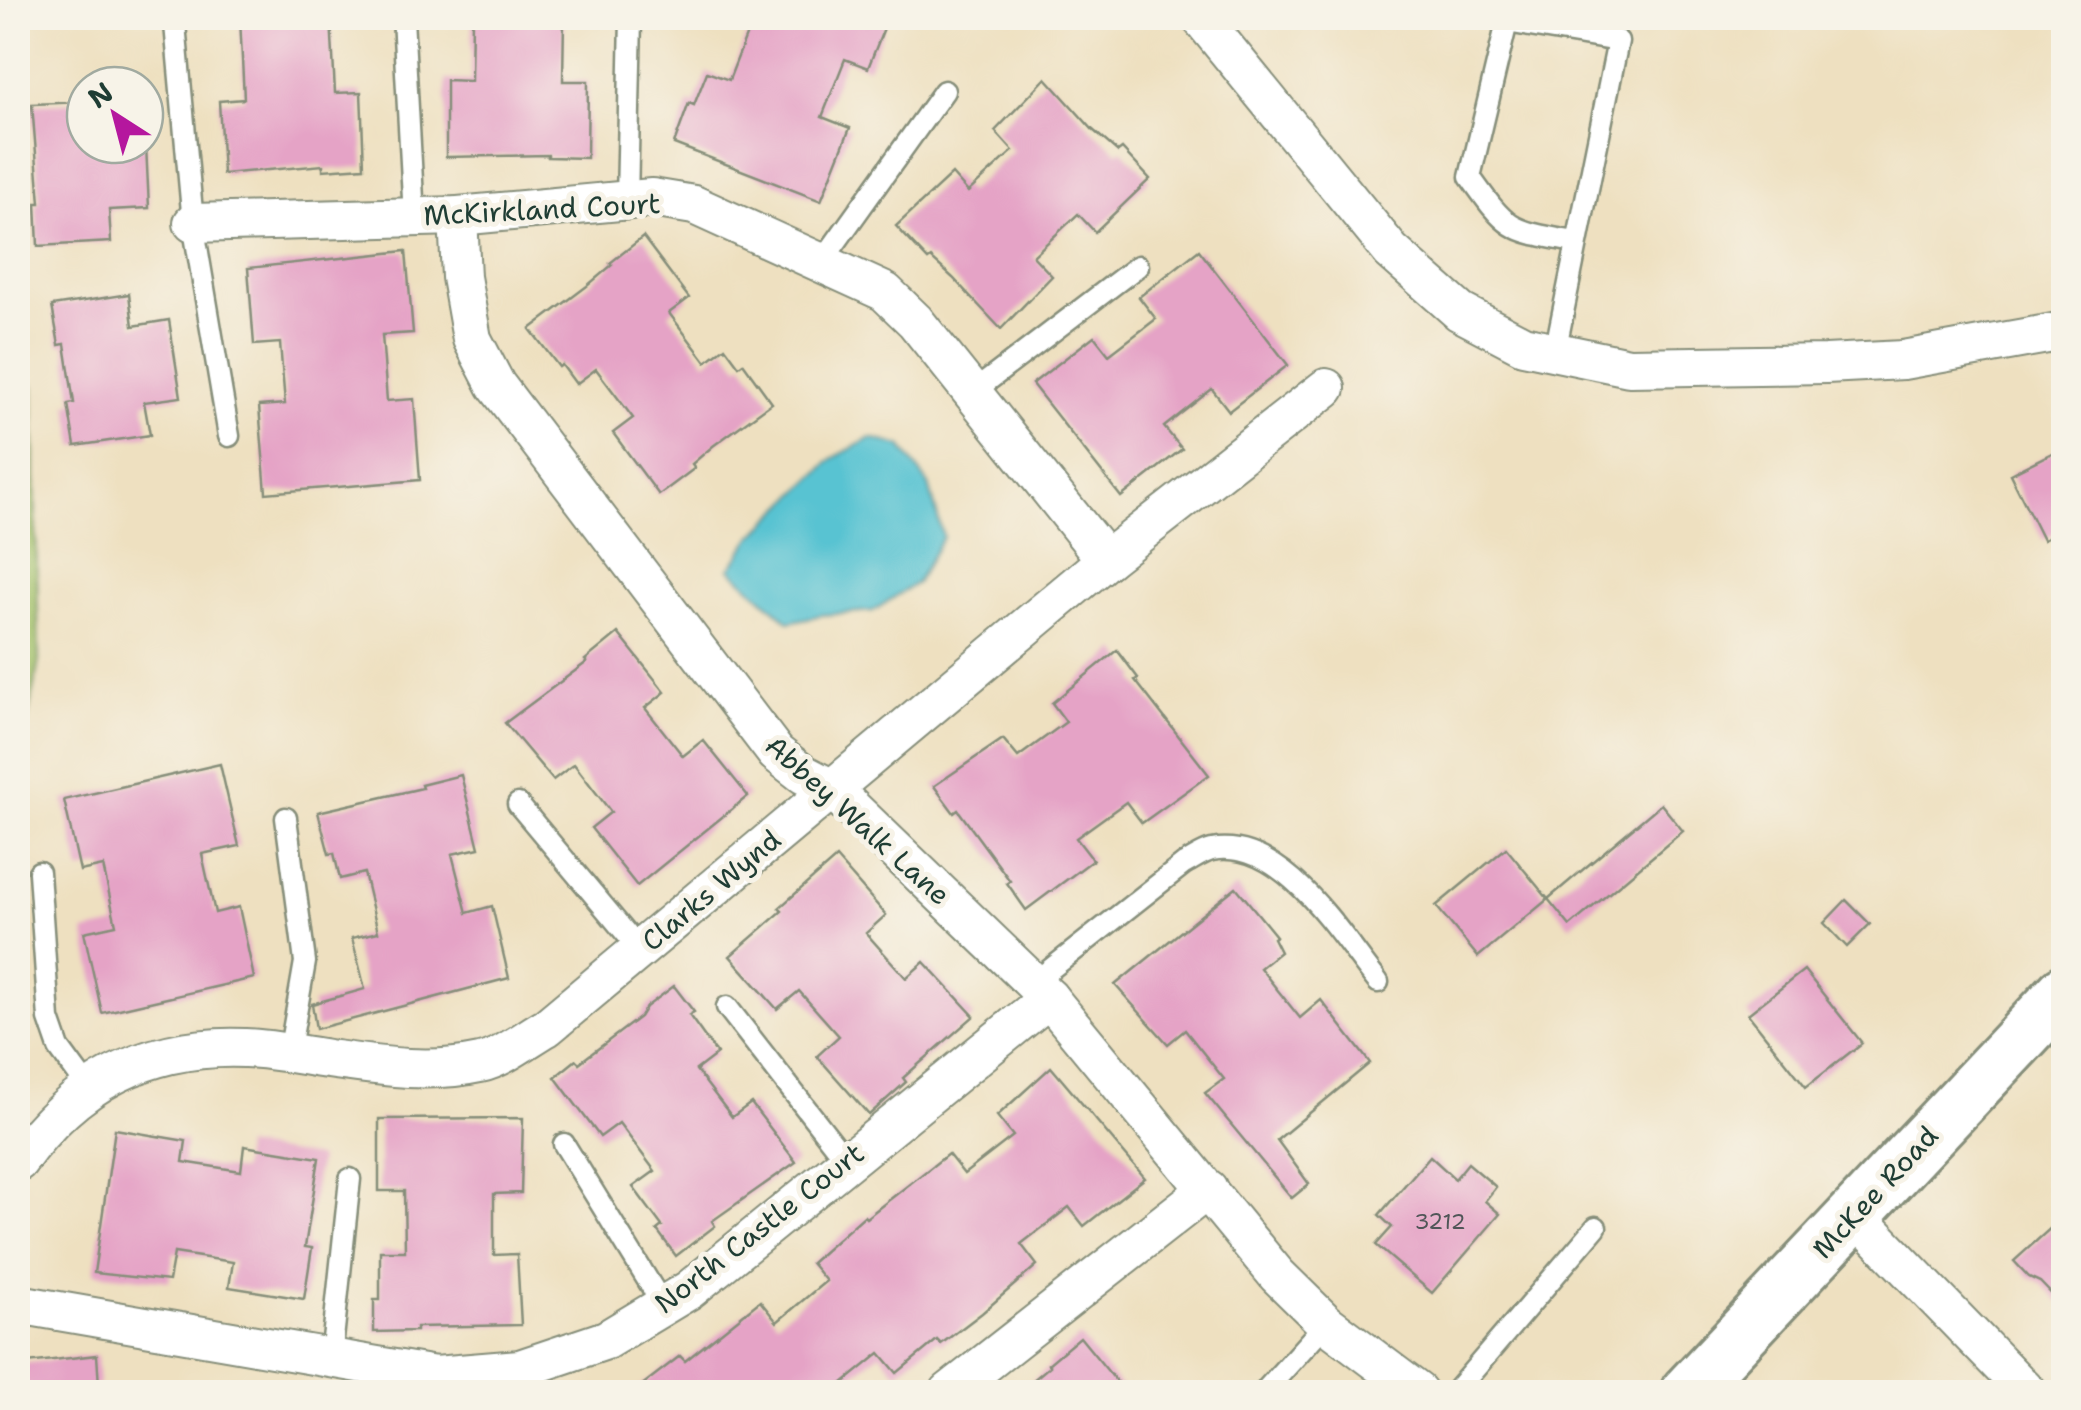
<svg xmlns="http://www.w3.org/2000/svg" width="2081" height="1410" font-family="'Shantell Sans',sans-serif">
<style>
.green{fill:#a2c169;stroke:#607f4e;stroke-width:2.5}
.water{fill:#58c3d2;stroke:#3c8083;stroke-width:2.5}
.building{fill:#e5a3c6}
.lines{fill:none;stroke-linecap:round;stroke-linejoin:round}
.lane-casing{stroke:#868e7a;stroke-width:25}
.street-casing{stroke:#868e7a;stroke-width:42}
.secondary-casing{stroke:#868e7a;stroke-width:58}
.lane{stroke:#fff;stroke-width:20}
.street{stroke:#fff;stroke-width:38}
.secondary{stroke:#fff;stroke-width:52}
.labels{text-anchor:middle;dominant-baseline:central;stroke-width:10;stroke-linejoin:round;paint-order:stroke}
.number-label{font-size:22px;fill:#505658}
.street-label{font-size:28px;fill:#1f3d34;stroke:#f7f3e8}
</style>
<rect width="100%" height="100%" fill="#f7f3e8"/>
<filter id="ink" filterUnits="userSpaceOnUse"><feTurbulence type="fractalNoise" baseFrequency=".01" numOctaves="2"/><feDisplacementMap in="SourceGraphic" scale="20" xChannelSelector="R" yChannelSelector="G"/><feConvolveMatrix kernelMatrix="1 2 1 2 8 2 1 2 1" color-interpolation-filters="sRGB"/></filter>
<filter id="wash" filterUnits="userSpaceOnUse"><feTurbulence type="fractalNoise" baseFrequency=".0048" numOctaves="4" result="noise"/><feDisplacementMap in="SourceGraphic" scale="40" xChannelSelector="R" yChannelSelector="G"/><feGaussianBlur stdDeviation="2.25" result="paint"/><feColorMatrix in="noise" values="0 0 0 0 0 0 0 0 0 0 0 0 0 0 0 0 0 1.4 0 .05"/><feComposite in="paint" operator="in"/></filter>
<g filter="url(#wash)">
<rect width="100%" height="100%" fill="#eee0c0"/>
<path class="green" d="M 18,369 L 33,386 L 39,661 L 18,765 Z"/>
<path class="water" d="M 871,438 L 901,446 L 929,485 L 943,537 L 916,583 L 873,611 L 821,615 L 789,622 L 730,569 L 752,537 L 832,459 Z"/>
<g id="blocks">
<g class="building">
<path d="M 240,18 L 331,18 L 335,93 L 361,92 L 364,167 L 323,170 L 323,165 L 223,174 L 219,101 L 244,99 Z"/>
<path d="M 472,18 L 564,18 L 563,81 L 588,81 L 587,158 L 548,157 L 548,155 L 446,157 L 446,80 L 471,81 Z"/>
<path d="M 753,18 L 888,18 L 868,68 L 845,59 L 822,117 L 850,128 L 821,201 L 674,144 L 689,103 L 694,105 L 707,72 L 729,80 Z"/>
<path d="M 1046,78 L 1093,130 L 1118,152 L 1122,149 L 1150,179 L 1095,232 L 1078,214 L 1033,256 L 1052,276 L 1001,329 L 953,278 L 931,258 L 928,260 L 896,226 L 952,174 L 968,192 L 1013,151 L 995,131 Z"/>
<path d="M 85,102 L 85,145 L 146,145 L 149,208 L 109,210 L 111,242 L 38,246 L 36,203 L 40,203 L 32,104 Z"/>
<path d="M 643,237 L 689,298 L 669,313 L 706,362 L 725,347 L 739,366 L 743,363 L 772,403 L 713,446 L 692,464 L 695,468 L 659,495 L 613,433 L 633,418 L 596,369 L 576,384 L 562,365 L 559,367 L 530,329 L 587,286 L 612,265 L 610,263 Z"/>
<path d="M 1199,250 L 1288,365 L 1229,411 L 1212,389 L 1164,427 L 1182,449 L 1121,497 L 1032,384 L 1094,336 L 1109,355 L 1156,319 L 1139,297 Z"/>
<path d="M 406,251 L 413,333 L 382,335 L 387,401 L 414,399 L 420,480 L 266,493 L 259,406 L 285,404 L 280,343 L 254,345 L 248,268 Z"/>
<path d="M 129,294 L 133,326 L 169,320 L 181,397 L 144,402 L 150,435 L 75,446 L 68,404 L 74,403 L 65,344 L 59,345 L 52,306 Z"/>
<path d="M 2064,447 L 2064,529 L 2043,540 L 2010,474 Z"/>
<path d="M 618,633 L 665,692 L 645,708 L 683,756 L 703,740 L 748,796 L 637,886 L 591,828 L 611,812 L 574,764 L 553,780 L 505,723 L 587,662 L 585,660 Z"/>
<path d="M 1117,650 L 1138,678 L 1135,680 L 1209,775 L 1142,823 L 1126,802 L 1076,838 L 1093,860 L 1026,910 L 1007,883 L 1010,881 L 958,810 L 954,813 L 934,786 L 1003,739 L 1018,757 L 1066,722 L 1052,703 Z"/>
<path d="M 220,764 L 239,846 L 202,854 L 215,913 L 239,907 L 254,978 L 102,1013 L 84,932 L 116,925 L 103,866 L 80,871 L 64,800 Z"/>
<path d="M 461,775 L 479,848 L 452,854 L 467,913 L 492,906 L 509,978 L 316,1029 L 312,1004 L 365,989 L 352,938 L 378,932 L 364,873 L 340,879 L 334,853 L 329,854 L 318,812 L 422,788 L 421,785 Z"/>
<path d="M 1661,804 L 1683,831 L 1570,926 L 1548,899 Z"/>
<path d="M 1506,848 L 1548,899 L 1478,957 L 1436,906 Z"/>
<path d="M 836,858 L 886,915 L 866,933 L 906,978 L 924,962 L 974,1016 L 903,1078 L 906,1082 L 869,1115 L 817,1056 L 839,1036 L 799,991 L 777,1009 L 730,956 L 782,911 L 779,908 Z"/>
<path d="M 1236,887 L 1276,936 L 1273,938 L 1280,952 L 1260,968 L 1300,1018 L 1321,1000 L 1370,1063 L 1277,1140 L 1309,1184 L 1292,1198 L 1205,1093 L 1224,1079 L 1185,1030 L 1168,1044 L 1115,985 Z"/>
<path d="M 1846,900 L 1870,924 L 1847,947 L 1824,923 Z"/>
<path d="M 1804,970 L 1862,1043 L 1806,1087 L 1748,1014 Z"/>
<path d="M 674,986 L 694,1012 L 689,1015 L 717,1054 L 696,1070 L 732,1117 L 751,1103 L 796,1162 L 712,1221 L 715,1226 L 676,1256 L 657,1230 L 662,1226 L 633,1187 L 655,1171 L 619,1123 L 600,1137 L 555,1077 L 576,1060 L 579,1063 L 640,1017 L 646,1007 Z"/>
<path d="M 1051,1067 L 1145,1178 L 1084,1226 L 1069,1207 L 1021,1244 L 1037,1265 L 982,1313 L 941,1344 L 937,1340 L 897,1373 L 880,1353 L 832,1392 L 633,1392 L 680,1356 L 685,1361 L 760,1301 L 777,1322 L 826,1281 L 811,1263 L 864,1216 L 866,1218 L 948,1154 L 964,1174 L 1013,1136 L 997,1116 Z"/>
<path d="M 523,1118 L 521,1193 L 494,1194 L 494,1255 L 517,1254 L 521,1325 L 416,1327 L 416,1331 L 374,1332 L 374,1300 L 380,1300 L 380,1251 L 405,1251 L 404,1191 L 379,1191 L 379,1119 Z"/>
<path d="M 115,1129 L 186,1141 L 183,1162 L 241,1171 L 244,1146 L 319,1158 L 305,1247 L 312,1248 L 304,1299 L 229,1287 L 233,1262 L 174,1253 L 169,1281 L 94,1273 Z"/>
<path d="M 1430,1156 L 1455,1179 L 1468,1163 L 1496,1187 L 1485,1201 L 1500,1214 L 1432,1293 L 1376,1245 L 1392,1227 L 1379,1215 Z"/>
<path d="M 2064,1216 L 2064,1307 L 2040,1282 L 2029,1277 L 2014,1261 Z"/>
<path d="M 1080,1337 L 1125,1392 L 1019,1392 L 1050,1366 L 1048,1364 Z"/>
<path d="M 97,1355 L 99,1385 L 94,1385 L 94,1392 L 18,1392 L 18,1364 Z"/>
</g>
</g>
</g>
<g filter="url(#ink)">
<use href="#blocks" fill-opacity="0" stroke="#868e7a" stroke-width="2.5"/>
<g class="lines">
<g class="lane-casing">
<g id="lane">
<path d="M 403,18 L 414,217"/>
<path d="M 175,24 L 193,223 L 229,436"/>
<path d="M 627,200 L 631,18"/>
<path d="M 821,263 L 944,91"/>
<path d="M 1555,352 L 1618,41 L 1507,22 L 1470,177 C 1509,232 1509,230 1575,242"/>
<path d="M 973,392 L 1138,266"/>
<path d="M 518,804 L 640,950"/>
<path d="M 286,818 L 305,962 L 289,1054"/>
<path d="M 39,872 L 49,1019 L 59,1048 L 89,1089"/>
<path d="M 1033,983 L 1184,864 C 1192,860 1203,852 1212,850 C 1283,837 1340,935 1378,982"/>
<path d="M 727,1007 L 847,1161"/>
<path d="M 564,1144 L 663,1305"/>
<path d="M 331,1358 L 350,1179"/>
<path d="M 1264,1392 L 1326,1323"/>
<path d="M 1455,1392 L 1596,1227"/>
</g>
</g>
<g class="street-casing">
<g id="street">
<path d="M 1201,18 L 1391,251 L 1460,312 L 1523,345 L 1629,367 L 1826,364 L 1903,360 L 2064,331"/>
<path d="M 458,216 L 461,277 L 472,339 L 496,385 L 776,753 L 803,774 L 832,789 L 1049,998 L 1277,1275 L 1326,1323 L 1418,1392"/>
<path d="M 193,223 L 458,216 L 652,198 L 694,205 L 885,292 L 915,321 L 1106,560"/>
<path d="M 18,1162 C 74,1083 147,1044 245,1048 C 273,1049 301,1055 328,1059 C 379,1066 429,1074 480,1063 C 503,1058 527,1038 547,1027 L 1106,560 L 1326,388"/>
<path d="M 1855,1215 L 2027,1392"/>
<path d="M 18,1304 L 435,1376 L 520,1369 L 606,1340 L 689,1290 L 1049,998"/>
<path d="M 949,1392 L 1208,1189"/>
</g>
</g>
<g class="secondary-casing">
<path id="secondary" d="M 1687,1392 L 2064,992"/>
</g>
<use href="#lane" class="lane"/>
<use href="#street" class="street"/>
<use href="#secondary" class="secondary"/>
</g>
</g>
<g class="labels">
<g class="number-label">
<text x="1440" y="1221">3212</text>
</g>
<g class="street-label">
<text transform="translate(542 209) rotate(-3)">McKirkland Court</text>
<text transform="translate(858 820) rotate(42)">Abbey Walk Lane</text>
<text transform="translate(711 890) rotate(-40)">Clarks Wynd</text>
<text transform="translate(1875 1192) rotate(-47)">McKee Road</text>
<text transform="translate(759 1228) rotate(-38)">North Castle Court</text>
</g>
</g>
<rect width="2081" height="1410" fill="none" stroke="#f7f3e8" stroke-width="60"/>
<g transform="translate(115 115) rotate(324)"><circle r="48" fill="#f7f3e8" stroke="#a1aaa0" stroke-width="2.5"/>
<path d="M0-8L18 38L0 25L-18 38Z" fill="#b5179e"/>
<text y="-15" font-size="28" font-weight="bold" text-anchor="middle" fill="#1f3d34">N</text>
</g>
</svg>
